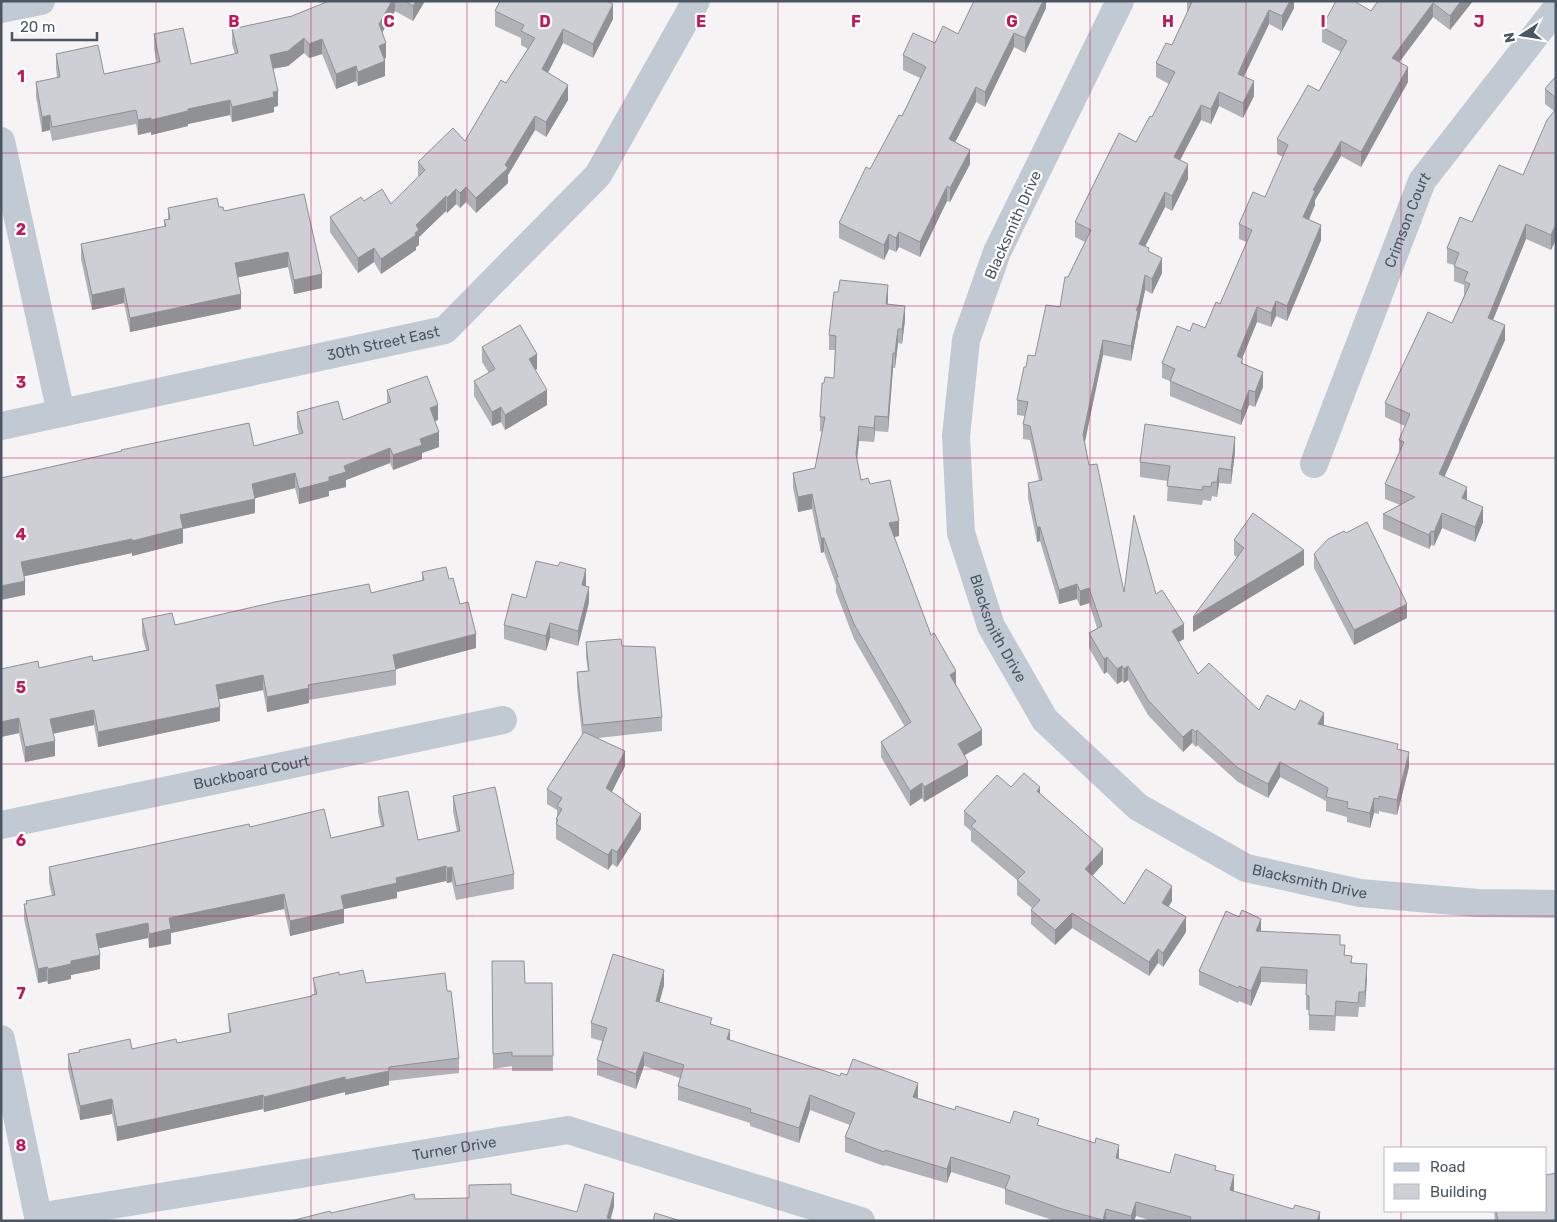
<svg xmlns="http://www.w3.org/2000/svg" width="1557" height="1222" font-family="Rubik,sans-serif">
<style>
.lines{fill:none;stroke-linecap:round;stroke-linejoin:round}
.minor{stroke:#c1cad2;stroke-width:28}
.wall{fill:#b0b2b7}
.shaded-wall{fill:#909195}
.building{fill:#cdcfd5;stroke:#909195}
.grid{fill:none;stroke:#c2185b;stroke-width:1;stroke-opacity:0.55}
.labels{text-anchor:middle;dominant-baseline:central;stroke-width:4.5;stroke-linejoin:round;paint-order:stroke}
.street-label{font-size:15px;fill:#4a5661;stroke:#fff}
.grid-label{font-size:16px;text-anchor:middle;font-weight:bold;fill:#c2185b;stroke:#fff;stroke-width:4.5;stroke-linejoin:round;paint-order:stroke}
</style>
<rect width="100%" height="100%" fill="#f5f3f3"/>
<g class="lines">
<g class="minor">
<path id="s1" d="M 1120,1 L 997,252 L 966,340 L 956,436 L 961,533 L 991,626 L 1045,720 L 1138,807 L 1246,868 L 1360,893 L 1478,903 L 1556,904"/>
<path d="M 1,9 L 41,1"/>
<path d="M 1,141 L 61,413"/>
<path id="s2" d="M 1,426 L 445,330 L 598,175 L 696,1"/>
<path id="s3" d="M 1314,464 L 1422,181 L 1556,9"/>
<path id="s4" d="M 1,825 L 503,720"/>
<path d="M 1,1039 L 39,1221"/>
<path id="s5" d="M 38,1217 L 568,1130 L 861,1221"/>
</g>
</g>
<g class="wall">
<path d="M 329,1 L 425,1 L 413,21 L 395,11 L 382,32 L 386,58 L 384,59 L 385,76 L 358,86 L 356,81 L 336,89 L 322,54 L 309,58 L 304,53 L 288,66 L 273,69 L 278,106 L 274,107 L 274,112 L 232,122 L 230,115 L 188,124 L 188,126 L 151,135 L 151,132 L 138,135 L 136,124 L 52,141 L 50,130 L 42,132 L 36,97 L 36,82 L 57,78 L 56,68 L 56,54 L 104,74 L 157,63 L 154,49 L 154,34 L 191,64 L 235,54 L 232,44 L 232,29 L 292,16 Z"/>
<path d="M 1046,1 L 1046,8 L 1025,53 L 1014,47 L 985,107 L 976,102 L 955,142 L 970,164 L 950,202 L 947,201 L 920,257 L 899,247 L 896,252 L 889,249 L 884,260 L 839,238 L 839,223 L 870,169 L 902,116 L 920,78 L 903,70 L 903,55 Z"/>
<path d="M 1187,1 L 1294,1 L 1294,8 L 1282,31 L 1269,24 L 1244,76 L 1254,96 L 1243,118 L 1219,106 L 1211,124 L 1201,120 L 1180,160 L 1188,179 L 1172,211 L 1165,207 L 1145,247 L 1162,273 L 1152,294 L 1145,290 L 1139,319 L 1138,321 L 1138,325 L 1131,361 L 1103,355 L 1085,442 L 1089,465 L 1124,592 L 1156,594 L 1184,639 L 1178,642 L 1198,674 L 1259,710 L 1324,725 L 1398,750 L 1409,767 L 1397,815 L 1379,811 L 1379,814 L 1374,813 L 1370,828 L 1347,822 L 1347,817 L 1326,811 L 1326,801 L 1280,777 L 1268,798 L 1238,782 L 1197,745 L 1196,747 L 1192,743 L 1183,752 L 1148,715 L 1128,680 L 1124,683 L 1122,681 L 1117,684 L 1107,672 L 1104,674 L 1089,648 L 1089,633 L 1097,628 L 1089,603 L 1080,606 L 1077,599 L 1059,604 L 1040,541 L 1037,542 L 1028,498 L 1028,483 L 1039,481 L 1030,440 L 1023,439 L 1023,424 L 1025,416 L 1017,415 L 1017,400 L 1026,367 L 1035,356 L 1060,307 L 1068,277 L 1085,242 L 1075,237 L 1075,222 L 1136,142 L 1152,117 L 1169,84 L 1156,77 L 1156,63 L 1172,45 L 1187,13 Z"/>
<path d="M 1378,1 L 1473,1 L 1450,30 L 1433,17 L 1399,62 L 1408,82 L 1361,167 L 1341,156 L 1315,200 L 1315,205 L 1309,220 L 1321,240 L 1287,321 L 1276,316 L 1271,327 L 1257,322 L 1242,358 L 1243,364 L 1263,387 L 1255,407 L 1249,405 L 1241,425 L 1170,396 L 1170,381 L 1162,378 L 1162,363 L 1190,331 L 1205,328 L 1220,304 L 1247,242 L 1239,239 L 1239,224 L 1265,197 L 1283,157 L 1277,154 L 1277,139 L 1319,91 L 1341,52 L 1322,42 L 1322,27 L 1371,11 Z"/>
<path d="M 495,11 L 613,19 L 593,58 L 563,43 L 548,73 L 568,100 L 546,137 L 535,130 L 508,175 L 508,183 L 476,213 L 466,202 L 460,208 L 456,204 L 447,213 L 446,211 L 419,237 L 419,245 L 416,247 L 416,250 L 381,274 L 374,262 L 358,273 L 330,232 L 330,217 L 364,201 L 391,204 L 418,177 L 418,162 L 465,141 L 506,83 L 528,49 L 521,45 L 521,38 L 495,26 Z"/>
<path d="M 1556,76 L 1556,239 L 1551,250 L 1526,239 L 1493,320 L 1505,340 L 1444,477 L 1467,500 L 1483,522 L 1475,542 L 1442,528 L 1434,546 L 1431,545 L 1429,549 L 1383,529 L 1383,514 L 1400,505 L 1385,499 L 1385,484 L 1399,453 L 1399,440 L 1405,426 L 1385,417 L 1385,403 L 1452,323 L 1464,296 L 1464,285 L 1454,281 L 1454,265 L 1447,263 L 1447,248 L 1472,222 L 1523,175 L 1554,111 L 1545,104 L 1545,89 Z"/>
<path d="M 304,194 L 322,288 L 294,294 L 288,267 L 238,277 L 241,309 L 130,332 L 124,303 L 92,310 L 81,259 L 81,244 L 164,227 L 164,220 L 168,219 L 168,208 L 219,207 L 224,211 Z"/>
<path d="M 888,300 L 887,304 L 905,320 L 902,344 L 898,343 L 895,368 L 893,368 L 888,432 L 875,431 L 874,442 L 859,441 L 857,459 L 861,480 L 870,484 L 899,536 L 894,537 L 931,635 L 956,684 L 982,745 L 965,755 L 968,776 L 924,802 L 922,798 L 910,806 L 881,757 L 881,742 L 905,727 L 854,639 L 836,592 L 836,585 L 824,552 L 821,553 L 812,509 L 798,512 L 793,488 L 793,473 L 815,468 L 822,432 L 820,431 L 820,417 L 824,383 L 834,378 L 835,350 L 829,350 L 829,335 Z"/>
<path d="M 482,347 L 537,369 L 535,370 L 547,405 L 505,430 L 501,422 L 492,426 L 474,396 L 474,381 L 489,373 L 482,362 Z"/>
<path d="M 387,390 L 438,420 L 435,421 L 439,447 L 422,453 L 422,459 L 393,470 L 390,463 L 346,480 L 346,487 L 329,491 L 329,496 L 299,504 L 295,488 L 255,498 L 255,513 L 183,529 L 183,543 L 132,556 L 132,553 L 24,576 L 25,595 L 1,478 L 254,446 L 299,434 L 297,427 L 297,412 L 343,420 L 387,403 Z"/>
<path d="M 1235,452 L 1231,484 L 1219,483 L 1217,497 L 1212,496 L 1211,501 L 1203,500 L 1202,505 L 1167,501 L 1168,481 L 1140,477 L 1140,462 Z"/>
<path d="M 1346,533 L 1407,618 L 1354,645 L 1314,568 L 1314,554 Z"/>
<path d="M 1234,540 L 1304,565 L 1193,632 L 1237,557 L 1234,555 Z"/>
<path d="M 422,572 L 449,579 L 460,604 L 476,648 L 396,669 L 396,685 L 309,700 L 309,703 L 267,712 L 263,690 L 219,699 L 220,721 L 98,747 L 94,725 L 53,734 L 55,756 L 25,762 L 19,733 L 1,737 L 1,669 L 39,668 L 93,661 L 146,650 L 142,634 L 142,619 L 175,625 L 371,593 L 422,580 Z"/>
<path d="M 586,584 L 586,586 L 589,602 L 578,646 L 550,638 L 546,651 L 504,639 L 504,625 L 526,598 Z"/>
<path d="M 586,642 L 662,717 L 662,731 L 598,738 L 625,766 L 612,792 L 624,803 L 641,829 L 617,867 L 612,864 L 608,870 L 556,839 L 556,819 L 557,817 L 557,810 L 547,804 L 547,789 L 582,735 L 577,687 L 577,672 L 588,671 L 586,657 Z"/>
<path d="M 1011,787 L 1040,794 L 1103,864 L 1092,876 L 1124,904 L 1172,901 L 1168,907 L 1186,932 L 1163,967 L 1158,963 L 1149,976 L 1072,928 L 1055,945 L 1031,924 L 1031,910 L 1032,908 L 1017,895 L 1017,880 L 971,841 L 971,831 L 964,825 L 964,811 Z"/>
<path d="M 453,796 L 514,874 L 514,889 L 456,900 L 452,882 L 447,883 L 446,881 L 397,892 L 397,898 L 344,909 L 344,923 L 290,936 L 284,909 L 171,933 L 171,944 L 149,948 L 148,938 L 99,948 L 100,969 L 71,975 L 71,979 L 48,984 L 47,981 L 38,983 L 24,919 L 24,904 L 26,904 L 26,901 L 52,896 L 49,882 L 49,867 L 250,827 L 331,838 L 381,826 L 378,812 L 378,797 L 418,840 L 457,831 L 453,811 Z"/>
<path d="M 1261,931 L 1340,945 L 1345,955 L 1367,978 L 1365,1007 L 1359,1007 L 1358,1017 L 1336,1016 L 1335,1031 L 1309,1030 L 1309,1010 L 1306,1010 L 1306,984 L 1261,982 L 1251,1006 L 1239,1001 L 1238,1003 L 1199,985 L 1199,971 Z"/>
<path d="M 492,961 L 525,983 L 552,983 L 553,1071 L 512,1071 L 512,1066 L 493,1069 Z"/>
<path d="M 339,975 L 366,983 L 447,991 L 459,1058 L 459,1073 L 389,1081 L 389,1085 L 345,1095 L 345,1092 L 264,1112 L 263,1109 L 117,1141 L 112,1114 L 80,1120 L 68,1069 L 68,1054 L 79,1052 L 79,1050 L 132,1049 L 177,1043 L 229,1032 L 228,1014 L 312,996 L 314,994 L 313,978 Z"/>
<path d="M 664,985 L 659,1002 L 712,1024 L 730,1040 L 840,1076 L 847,1075 L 955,1110 L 1010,1123 L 1039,1125 L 1119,1159 L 1170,1173 L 1216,1170 L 1234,1191 L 1320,1221 L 1152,1221 L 1136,1216 L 1134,1221 L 1055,1221 L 1005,1204 L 1005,1189 L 951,1172 L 947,1183 L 885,1165 L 884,1166 L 845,1152 L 845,1137 L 850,1125 L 810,1110 L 799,1143 L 750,1126 L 750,1123 L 678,1100 L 678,1086 L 680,1078 L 644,1066 L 636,1089 L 597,1075 L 597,1060 L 602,1041 L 591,1038 L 591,1023 Z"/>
<path d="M 1494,1211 L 1546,1211 L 1556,1221 L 1495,1221 Z"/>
</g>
<g class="shaded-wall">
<path d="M 392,1 L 395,1 L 395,11 L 379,38 L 379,24 Z"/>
<path d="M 416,1 L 425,1 L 413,21 L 413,6 Z"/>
<path d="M 1043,1 L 1046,1 L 1046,8 L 1025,53 L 1025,38 Z"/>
<path d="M 1290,1 L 1294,1 L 1294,8 L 1282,31 L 1282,16 Z"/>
<path d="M 1461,1 L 1473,1 L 1450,30 L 1450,16 Z"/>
<path d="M 1433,3 L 1433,17 L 1392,72 L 1392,58 Z"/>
<path d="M 613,4 L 613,19 L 593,58 L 593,44 Z"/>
<path d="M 1269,10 L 1269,24 L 1238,89 L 1238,74 Z"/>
<path d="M 563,29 L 563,43 L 542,84 L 542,69 Z"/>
<path d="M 1014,33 L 1014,47 L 985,107 L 985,92 Z"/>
<path d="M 304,38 L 304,53 L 288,66 L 270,69 L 270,55 Z"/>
<path d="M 322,39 L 322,54 L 309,58 L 309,44 Z"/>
<path d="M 386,43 L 386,58 L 379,60 L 379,46 Z"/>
<path d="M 385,61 L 385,76 L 358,86 L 358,72 Z"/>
<path d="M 356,66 L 356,81 L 336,89 L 336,74 Z"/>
<path d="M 1408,67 L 1408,82 L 1361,167 L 1361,152 Z"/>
<path d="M 1254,81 L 1254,96 L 1243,118 L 1243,103 Z"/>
<path d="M 568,85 L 568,100 L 546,137 L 546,122 Z"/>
<path d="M 976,87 L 976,102 L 949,154 L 949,139 Z"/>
<path d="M 278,91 L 278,106 L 274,107 L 274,112 L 232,122 L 232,107 Z"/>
<path d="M 1219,92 L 1219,106 L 1211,124 L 1211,109 Z"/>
<path d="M 230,100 L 230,115 L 188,124 L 188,126 L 151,135 L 151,120 L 188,109 Z"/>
<path d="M 1201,105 L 1201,120 L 1174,172 L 1174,157 Z"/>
<path d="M 50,115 L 50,130 L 42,132 L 42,117 Z"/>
<path d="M 535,116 L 535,130 L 508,175 L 508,183 L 476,213 L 476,198 L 505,165 Z"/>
<path d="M 151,118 L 151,132 L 138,135 L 138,120 Z"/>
<path d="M 1341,141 L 1341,156 L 1315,200 L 1315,205 L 1303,232 L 1303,217 L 1313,190 Z"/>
<path d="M 970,150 L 970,164 L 950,202 L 950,188 Z"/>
<path d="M 1188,164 L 1188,179 L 1172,211 L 1172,196 Z"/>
<path d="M 947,186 L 947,201 L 920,257 L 920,242 Z"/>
<path d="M 466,187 L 466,202 L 460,208 L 460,193 Z"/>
<path d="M 456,189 L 456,204 L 447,213 L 447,198 Z"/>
<path d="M 1165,192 L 1165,207 L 1139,258 L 1139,244 Z"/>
<path d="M 446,196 L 446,211 L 419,237 L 419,245 L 416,247 L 416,250 L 381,274 L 381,259 Z"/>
<path d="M 1526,224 L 1526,239 L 1488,332 L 1488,318 Z"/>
<path d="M 1556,224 L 1556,239 L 1551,250 L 1551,235 Z"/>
<path d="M 1321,225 L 1321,240 L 1287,321 L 1287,306 Z"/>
<path d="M 899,232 L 899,247 L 896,252 L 896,238 Z"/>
<path d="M 889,234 L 889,249 L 884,260 L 884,245 Z"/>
<path d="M 374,248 L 374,262 L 358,273 L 358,258 Z"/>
<path d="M 288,252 L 288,267 L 235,278 L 235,263 Z"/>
<path d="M 1162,258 L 1162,273 L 1152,294 L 1152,279 Z"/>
<path d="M 322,274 L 322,288 L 294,294 L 294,280 Z"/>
<path d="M 1145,275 L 1145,290 L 1139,319 L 1138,321 L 1138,325 L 1131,361 L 1131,346 L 1136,310 Z"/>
<path d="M 888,285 L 888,300 L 886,319 L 886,304 Z"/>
<path d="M 124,288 L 124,303 L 92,310 L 92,295 Z"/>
<path d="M 241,294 L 241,309 L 130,332 L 130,318 Z"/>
<path d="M 1276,301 L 1276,316 L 1271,327 L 1271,313 Z"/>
<path d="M 905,306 L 905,320 L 902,344 L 902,329 Z"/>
<path d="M 1257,307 L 1257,322 L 1237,371 L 1237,356 Z"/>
<path d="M 1505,325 L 1505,340 L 1439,489 L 1439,474 Z"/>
<path d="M 898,329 L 898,343 L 895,368 L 895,353 Z"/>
<path d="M 1103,340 L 1103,355 L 1083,450 L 1083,435 Z"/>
<path d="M 893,353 L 893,368 L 888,432 L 888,417 Z"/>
<path d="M 537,354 L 537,369 L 529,374 L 529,359 Z"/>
<path d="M 1263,372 L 1263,387 L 1255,407 L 1255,392 Z"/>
<path d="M 547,390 L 547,405 L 505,430 L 505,415 Z"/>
<path d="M 1249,390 L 1249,405 L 1241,425 L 1241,411 Z"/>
<path d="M 438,405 L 438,420 L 430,422 L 430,408 Z"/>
<path d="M 501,407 L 501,422 L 492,426 L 492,412 Z"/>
<path d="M 875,416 L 875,431 L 874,442 L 874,428 Z"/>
<path d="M 859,426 L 859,441 L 856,469 L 856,454 Z"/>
<path d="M 439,432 L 439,447 L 422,453 L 422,459 L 393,470 L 393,455 L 420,439 Z"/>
<path d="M 1235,437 L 1235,452 L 1231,484 L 1231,470 Z"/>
<path d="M 390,448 L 390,463 L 346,480 L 346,487 L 329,491 L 329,496 L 299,504 L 299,489 L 329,477 L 344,466 Z"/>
<path d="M 1219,468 L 1219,483 L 1217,497 L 1217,482 Z"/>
<path d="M 295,473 L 295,488 L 252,499 L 252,484 Z"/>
<path d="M 1467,487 L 1467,501 L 1462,498 Z"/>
<path d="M 812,494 L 812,509 L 798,512 L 798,497 Z"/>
<path d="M 255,499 L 255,513 L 183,529 L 183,543 L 132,556 L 132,541 L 180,515 Z"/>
<path d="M 1483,507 L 1483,522 L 1475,542 L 1475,527 Z"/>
<path d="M 1442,513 L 1442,528 L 1434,546 L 1434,532 Z"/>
<path d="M 899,521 L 899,536 L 889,538 L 889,523 Z"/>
<path d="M 1037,527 L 1040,527 L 1040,541 L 1037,542 Z"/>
<path d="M 1431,531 L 1431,545 L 1429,549 L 1429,535 Z"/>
<path d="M 821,538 L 824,538 L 824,552 L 821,553 Z"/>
<path d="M 132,539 L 132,553 L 21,577 L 21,562 Z"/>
<path d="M 1304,550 L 1304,565 L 1193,632 L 1193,617 Z"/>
<path d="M 586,569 L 586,584 L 582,600 L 582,585 Z"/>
<path d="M 25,581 L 25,595 L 1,600 L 1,586 Z"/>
<path d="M 1077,584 L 1077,599 L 1059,604 L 1059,590 Z"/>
<path d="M 589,587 L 589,602 L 578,646 L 578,631 Z"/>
<path d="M 1089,588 L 1089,603 L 1080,606 L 1080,591 Z"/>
<path d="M 1407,604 L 1407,618 L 1354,645 L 1354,630 Z"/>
<path d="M 550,623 L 550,638 L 546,651 L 546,636 Z"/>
<path d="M 1184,624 L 1184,639 L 1172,646 L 1172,631 Z"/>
<path d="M 476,634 L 476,648 L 393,670 L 393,655 Z"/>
<path d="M 1107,657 L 1107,672 L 1104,674 L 1104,659 Z"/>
<path d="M 1122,666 L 1122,681 L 1117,684 L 1117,669 Z"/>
<path d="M 1128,666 L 1128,680 L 1124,683 L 1124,669 Z"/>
<path d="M 956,671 L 956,686 L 950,675 Z"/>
<path d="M 263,675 L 263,690 L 216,700 L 216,685 Z"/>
<path d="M 309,688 L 309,703 L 267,712 L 267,697 Z"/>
<path d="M 220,707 L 220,721 L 98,747 L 98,732 Z"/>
<path d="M 94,710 L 94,725 L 50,734 L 50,719 Z"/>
<path d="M 1324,713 L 1324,728 L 1318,724 Z"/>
<path d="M 19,718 L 19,733 L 1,737 L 1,722 Z"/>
<path d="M 1192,729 L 1192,743 L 1183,752 L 1183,737 Z"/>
<path d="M 982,730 L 982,745 L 958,759 L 958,744 Z"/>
<path d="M 1197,730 L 1197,745 L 1196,747 L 1196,732 Z"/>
<path d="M 55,741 L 55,756 L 25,762 L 25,747 Z"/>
<path d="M 625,751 L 625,766 L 606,803 L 606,788 Z"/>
<path d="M 1409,752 L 1409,767 L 1397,815 L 1397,800 Z"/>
<path d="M 968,762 L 968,776 L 924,802 L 924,787 Z"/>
<path d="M 1280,762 L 1280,777 L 1268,798 L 1268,784 Z"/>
<path d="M 922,783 L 922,798 L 910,806 L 910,791 Z"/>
<path d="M 1040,787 L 1040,802 L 1037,791 Z"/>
<path d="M 1374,798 L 1374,813 L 1370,828 L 1370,813 Z"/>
<path d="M 641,814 L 641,829 L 617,867 L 617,852 Z"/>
<path d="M 612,849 L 612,864 L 608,870 L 608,855 Z"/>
<path d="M 1103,849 L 1103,864 L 1085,884 L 1085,869 Z"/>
<path d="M 446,866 L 446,881 L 397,892 L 397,898 L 344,909 L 344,923 L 290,936 L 290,921 L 344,895 L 396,878 Z"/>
<path d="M 452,867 L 452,882 L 447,883 L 447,868 Z"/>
<path d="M 1172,886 L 1172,901 L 1162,917 L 1162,903 Z"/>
<path d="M 284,894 L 284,909 L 171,933 L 171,944 L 149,948 L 149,934 L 169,918 Z"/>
<path d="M 1072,913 L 1072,928 L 1055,945 L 1055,930 Z"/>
<path d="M 1186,917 L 1186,932 L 1163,967 L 1163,953 Z"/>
<path d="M 1261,919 L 1261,934 L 1256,931 Z"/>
<path d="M 148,923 L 148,938 L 96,949 L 96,934 Z"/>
<path d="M 1158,949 L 1158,963 L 1149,976 L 1149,962 Z"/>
<path d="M 100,955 L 100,969 L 71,975 L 71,979 L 48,984 L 48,969 L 71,961 Z"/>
<path d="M 1367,964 L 1367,978 L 1365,1007 L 1365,992 Z"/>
<path d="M 47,967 L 47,981 L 38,983 L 38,969 Z"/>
<path d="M 1261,967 L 1261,982 L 1251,1006 L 1251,991 Z"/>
<path d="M 664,970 L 664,985 L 656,1016 L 656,1001 Z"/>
<path d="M 730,1030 L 730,1045 L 727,1039 Z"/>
<path d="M 644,1052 L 644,1066 L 636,1089 L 636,1074 Z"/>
<path d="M 389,1071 L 389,1085 L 345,1095 L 345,1080 Z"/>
<path d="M 345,1077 L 345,1092 L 264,1112 L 264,1097 Z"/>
<path d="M 918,1083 L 918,1097 L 913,1112 L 913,1097 Z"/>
<path d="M 263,1095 L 263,1109 L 117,1141 L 117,1127 Z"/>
<path d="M 810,1095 L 810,1110 L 799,1143 L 799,1128 Z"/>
<path d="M 112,1099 L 112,1114 L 80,1120 L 80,1106 Z"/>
<path d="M 1119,1145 L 1119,1160 L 1116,1158 Z"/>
<path d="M 951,1157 L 951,1172 L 947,1183 L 947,1169 Z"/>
<path d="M 1234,1175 L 1234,1190 L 1230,1205 L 1230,1190 Z"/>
<path d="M 614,1193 L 614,1207 L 610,1221 L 607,1218 Z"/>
<path d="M 1136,1202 L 1136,1216 L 1134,1221 L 1131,1221 L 1131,1216 Z"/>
<path d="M 1106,1209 L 1106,1221 L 1103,1221 Z"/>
<path d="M 1320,1212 L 1320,1221 L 1317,1221 Z"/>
</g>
<g class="building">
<path d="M 329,1 L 392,1 L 379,24 L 386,43 L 379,46 L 385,61 L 358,72 L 356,66 L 336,74 L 322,39 L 309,44 L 304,38 L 288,51 L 270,55 L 278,91 L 273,92 L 274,97 L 232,107 L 230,100 L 188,109 L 188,111 L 151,120 L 151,118 L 138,120 L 136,110 L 52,127 L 50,115 L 42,117 L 36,82 L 60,77 L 56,54 L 98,45 L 104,74 L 160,62 L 154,34 L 183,28 L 191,64 L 238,53 L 232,29 L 292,16 Z"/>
<path d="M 405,1 L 416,1 L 413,6 Z"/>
<path d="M 500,1 L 607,1 L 613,4 L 593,44 L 563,29 L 542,69 L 568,85 L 546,122 L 535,116 L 505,165 L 508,168 L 476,198 L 466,187 L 460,193 L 456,189 L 447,198 L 446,196 L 416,225 L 419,230 L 415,233 L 416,235 L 381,259 L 374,248 L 358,258 L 330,217 L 361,197 L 364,201 L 382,189 L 391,204 L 425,170 L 418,162 L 453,128 L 465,141 L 501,80 L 506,83 L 535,38 L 521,31 L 524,25 L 495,11 Z"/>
<path d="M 974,1 L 1043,1 L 1025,38 L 1014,33 L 985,92 L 976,87 L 949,139 L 970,150 L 950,188 L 947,186 L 920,242 L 899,232 L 896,238 L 889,234 L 884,245 L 839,223 L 866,167 L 870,169 L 899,115 L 902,116 L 926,67 L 903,55 L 913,33 L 935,43 L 943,26 L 958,34 Z"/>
<path d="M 1190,1 L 1290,1 L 1282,16 L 1269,10 L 1245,58 L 1238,74 L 1254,81 L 1243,103 L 1219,92 L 1211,109 L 1201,105 L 1174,157 L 1188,164 L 1172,196 L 1165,192 L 1139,244 L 1149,248 L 1148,251 L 1162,258 L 1152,279 L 1145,275 L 1139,304 L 1136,310 L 1138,311 L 1131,346 L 1103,340 L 1083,435 L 1089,465 L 1097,464 L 1124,592 L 1134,515 L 1156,594 L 1162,590 L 1184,624 L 1172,631 L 1198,674 L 1209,663 L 1259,710 L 1267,695 L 1295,710 L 1300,700 L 1324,713 L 1318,724 L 1398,744 L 1397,749 L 1409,752 L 1397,800 L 1379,796 L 1379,799 L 1374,798 L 1370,813 L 1347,808 L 1348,802 L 1326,797 L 1328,788 L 1280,762 L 1268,784 L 1238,768 L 1197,730 L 1196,732 L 1192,729 L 1183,737 L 1148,700 L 1128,666 L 1124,669 L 1122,666 L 1117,669 L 1107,657 L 1104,659 L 1089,633 L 1102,626 L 1089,588 L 1080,591 L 1077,584 L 1059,590 L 1040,527 L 1037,527 L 1028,483 L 1042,480 L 1030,426 L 1023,424 L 1028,402 L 1017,400 L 1024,367 L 1026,367 L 1028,355 L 1035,356 L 1046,305 L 1060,307 L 1065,277 L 1068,277 L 1091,230 L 1075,222 L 1119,133 L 1136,142 L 1150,116 L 1152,117 L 1175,72 L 1156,63 L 1166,43 L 1172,45 L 1192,2 Z"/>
<path d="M 1336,1 L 1354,1 L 1371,11 L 1378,1 L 1461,1 L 1450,16 L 1433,3 L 1392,58 L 1408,67 L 1361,152 L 1341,141 L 1313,190 L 1315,191 L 1303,217 L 1321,225 L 1287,306 L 1276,301 L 1271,313 L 1257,307 L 1237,356 L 1243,359 L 1241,363 L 1263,372 L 1255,392 L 1249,390 L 1241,411 L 1170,381 L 1175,369 L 1162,363 L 1177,326 L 1190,331 L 1193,323 L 1205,328 L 1216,302 L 1220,304 L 1252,230 L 1239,224 L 1253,192 L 1265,197 L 1288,145 L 1277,139 L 1308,85 L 1319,91 L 1347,41 L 1322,27 Z"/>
<path d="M 1556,76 L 1556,98 L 1545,89 Z"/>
<path d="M 1556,109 L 1556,224 L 1551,235 L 1526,224 L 1488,318 L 1505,325 L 1439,474 L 1467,487 L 1462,498 L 1483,507 L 1475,527 L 1442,513 L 1434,532 L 1431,531 L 1429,535 L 1383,514 L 1415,497 L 1385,484 L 1404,442 L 1399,440 L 1410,414 L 1385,403 L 1428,312 L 1452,323 L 1470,284 L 1464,281 L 1468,272 L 1454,266 L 1459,253 L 1447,248 L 1460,217 L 1472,222 L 1499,165 L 1523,175 L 1547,120 Z"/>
<path d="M 304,194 L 322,274 L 294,280 L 288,252 L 235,263 L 241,294 L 130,318 L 124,288 L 92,295 L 81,244 L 166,226 L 164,220 L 170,219 L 168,208 L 217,198 L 219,207 L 223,207 L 224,211 Z"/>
<path d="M 840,280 L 888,285 L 886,304 L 905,306 L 902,329 L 898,329 L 895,353 L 893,353 L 888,417 L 875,416 L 874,428 L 859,426 L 856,454 L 861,480 L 868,478 L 870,484 L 890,480 L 899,521 L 889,523 L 931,635 L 934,633 L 956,671 L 950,675 L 982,730 L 958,744 L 968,762 L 924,787 L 922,783 L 910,791 L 881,742 L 911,722 L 854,624 L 836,577 L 838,577 L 824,538 L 821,538 L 812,494 L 798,497 L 793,473 L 815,468 L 825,417 L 820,417 L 822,383 L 824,383 L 825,377 L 834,378 L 836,336 L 829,335 L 834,292 L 838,292 Z"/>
<path d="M 520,325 L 537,354 L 529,359 L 547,390 L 505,415 L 501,407 L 492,412 L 474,381 L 495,369 L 482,347 Z"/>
<path d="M 427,376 L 438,405 L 430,408 L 439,432 L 420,439 L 422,445 L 393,455 L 390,448 L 344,466 L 346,472 L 329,477 L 329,481 L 299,489 L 295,473 L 252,484 L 255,499 L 180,515 L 183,528 L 132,541 L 132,539 L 21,562 L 25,581 L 1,586 L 1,478 L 122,451 L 121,450 L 249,423 L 254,446 L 303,433 L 297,412 L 338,401 L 343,420 L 391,402 L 387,390 Z"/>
<path d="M 1145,424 L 1235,437 L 1231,470 L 1219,468 L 1217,482 L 1212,482 L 1211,487 L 1203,486 L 1202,490 L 1167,486 L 1170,466 L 1140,462 Z"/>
<path d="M 1253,513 L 1304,550 L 1193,617 L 1244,548 L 1234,540 Z"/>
<path d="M 1367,522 L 1407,604 L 1354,630 L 1314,554 L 1328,539 L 1344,531 L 1346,533 Z"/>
<path d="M 536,561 L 558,566 L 560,562 L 586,569 L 582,585 L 589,587 L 578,631 L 550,623 L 546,636 L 504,625 L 512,594 L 526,598 Z"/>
<path d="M 446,567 L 449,579 L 453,578 L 460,604 L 468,602 L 476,634 L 393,655 L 396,670 L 308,685 L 309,688 L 267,697 L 263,675 L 216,685 L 220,707 L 98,732 L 94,710 L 50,719 L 55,741 L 25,747 L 19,718 L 1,722 L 1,669 L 38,661 L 39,668 L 92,656 L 93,661 L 149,650 L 142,619 L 172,613 L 175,625 L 275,602 L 369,584 L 371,593 L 424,580 L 422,572 Z"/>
<path d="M 621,639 L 622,646 L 655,647 L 662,717 L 583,725 L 577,672 L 589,671 L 586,642 Z"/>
<path d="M 584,732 L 625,751 L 606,788 L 624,800 L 623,802 L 641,814 L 617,852 L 612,849 L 608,855 L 556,824 L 558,820 L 556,819 L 562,809 L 557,806 L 562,798 L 547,789 Z"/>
<path d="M 1024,773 L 1040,787 L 1037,791 L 1103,849 L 1085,869 L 1124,904 L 1146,869 L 1172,886 L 1162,903 L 1186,917 L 1163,953 L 1158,949 L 1149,962 L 1072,913 L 1055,930 L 1031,910 L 1040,900 L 1017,880 L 1025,872 L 971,826 L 976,821 L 964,811 L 997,775 L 1011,787 Z"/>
<path d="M 495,787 L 514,874 L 456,886 L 452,867 L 447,868 L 446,866 L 396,878 L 397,883 L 344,895 L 341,896 L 344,909 L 290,921 L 284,894 L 169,918 L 171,929 L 149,934 L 148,923 L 96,934 L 100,955 L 71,961 L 71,964 L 48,969 L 47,967 L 38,969 L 24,904 L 27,904 L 26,901 L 55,895 L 49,867 L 249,824 L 250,827 L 324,809 L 331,838 L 384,826 L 378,797 L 408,791 L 418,840 L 460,831 L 453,796 Z"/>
<path d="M 1242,910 L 1261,919 L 1256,931 L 1340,935 L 1340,945 L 1345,945 L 1344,955 L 1352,956 L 1351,963 L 1367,964 L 1365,992 L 1359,992 L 1358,1003 L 1336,1001 L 1335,1016 L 1309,1015 L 1309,996 L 1306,995 L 1307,970 L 1261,967 L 1251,991 L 1239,986 L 1238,988 L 1199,971 L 1226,911 L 1239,917 Z"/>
<path d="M 613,954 L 664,970 L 656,1001 L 712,1018 L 710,1024 L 730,1030 L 727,1039 L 840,1076 L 841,1073 L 847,1075 L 853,1059 L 918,1083 L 913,1097 L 955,1110 L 956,1106 L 1010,1123 L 1014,1111 L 1039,1119 L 1037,1125 L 1095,1143 L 1096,1138 L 1119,1145 L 1116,1158 L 1170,1173 L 1175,1154 L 1216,1166 L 1215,1170 L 1234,1175 L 1230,1190 L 1293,1209 L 1295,1205 L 1320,1212 L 1317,1221 L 1190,1221 L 1191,1217 L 1136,1202 L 1131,1216 L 1106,1209 L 1103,1220 L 1062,1209 L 1005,1189 L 1010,1176 L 951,1157 L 947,1169 L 885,1150 L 884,1152 L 845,1137 L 855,1113 L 810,1095 L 799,1128 L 750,1112 L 751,1109 L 678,1086 L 684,1065 L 644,1052 L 636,1074 L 597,1060 L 607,1028 L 591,1023 Z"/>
<path d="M 492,961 L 524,961 L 525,983 L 552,983 L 553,1056 L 512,1056 L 512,1052 L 493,1054 Z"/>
<path d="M 363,970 L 366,983 L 445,973 L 447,991 L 451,991 L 459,1058 L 389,1067 L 389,1071 L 345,1080 L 345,1077 L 264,1097 L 263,1095 L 117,1127 L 112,1099 L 80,1106 L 68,1054 L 80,1052 L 79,1050 L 130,1039 L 132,1049 L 176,1039 L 177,1043 L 231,1032 L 228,1014 L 312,996 L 312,995 L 317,994 L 313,978 L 339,972 L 339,975 Z"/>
<path d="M 1556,1173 L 1556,1221 L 1498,1221 L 1496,1211 L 1546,1211 L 1546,1175 Z"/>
<path d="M 511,1184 L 511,1194 L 577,1212 L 585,1184 L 614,1193 L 607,1218 L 617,1221 L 291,1221 L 330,1211 L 331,1213 L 414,1194 L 415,1199 L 469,1198 L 469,1185 Z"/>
<path d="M 655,1213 L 681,1221 L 653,1221 Z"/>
</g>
<path class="grid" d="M 156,1 L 156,1221M 311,1 L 311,1221M 467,1 L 467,1221M 623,1 L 623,1221M 778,1 L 778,1221M 934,1 L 934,1221M 1090,1 L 1090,1221M 1246,1 L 1246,1221M 1401,1 L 1401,1148M 1,153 L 1556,153M 1,306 L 1556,306M 1,458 L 1556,458M 1,611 L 1556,611M 1,764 L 1556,764M 1,916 L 1556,916M 1,1069 L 1556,1069M 1401,1211 L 1401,1221"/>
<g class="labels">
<g class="street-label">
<text stroke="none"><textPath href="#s3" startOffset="261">Crimson Court</textPath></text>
<text transform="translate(1013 225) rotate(-66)">Blacksmith Drive</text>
<text stroke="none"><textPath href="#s2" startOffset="391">30th Street East</textPath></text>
<text stroke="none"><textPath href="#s1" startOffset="669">Blacksmith Drive</textPath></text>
<text stroke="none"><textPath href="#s4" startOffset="256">Buckboard Court</textPath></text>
<text stroke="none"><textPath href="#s1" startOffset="1089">Blacksmith Drive</textPath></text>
<text stroke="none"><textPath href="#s5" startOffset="422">Turner Drive</textPath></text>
</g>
</g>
<g class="grid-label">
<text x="234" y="27">B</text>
<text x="389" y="27">C</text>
<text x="545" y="27">D</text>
<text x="701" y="27">E</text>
<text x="856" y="27">F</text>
<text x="1012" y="27">G</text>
<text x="1168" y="27">H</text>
<text x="1323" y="27">I</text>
<text x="1479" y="27">J</text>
<text x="21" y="82">1</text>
<text x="21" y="235">2</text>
<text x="21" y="388">3</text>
<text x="21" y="540">4</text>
<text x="21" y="693">5</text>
<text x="21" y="846">6</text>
<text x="21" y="999">7</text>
<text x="21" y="1151">8</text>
</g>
<rect width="1557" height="1222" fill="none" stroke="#4a5661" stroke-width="5"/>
<rect x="1384" y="1147" width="162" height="65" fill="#ffffff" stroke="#b7bbc0"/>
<rect x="1394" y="1163" width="25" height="8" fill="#c1cad2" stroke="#b7bbc0"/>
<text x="1430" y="1172" font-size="15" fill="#4a5661">Road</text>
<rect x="1394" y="1184" width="25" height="15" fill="#cdcfd5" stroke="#b7bbc0"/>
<text x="1430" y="1197" font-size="15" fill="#4a5661">Building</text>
<g transform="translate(1522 35) rotate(258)" stroke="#ffffff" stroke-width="4" paint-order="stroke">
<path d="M0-4L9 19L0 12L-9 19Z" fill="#4a5661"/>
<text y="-8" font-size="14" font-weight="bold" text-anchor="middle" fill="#4a5661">N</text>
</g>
<path d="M12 32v8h85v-8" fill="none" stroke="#4a5661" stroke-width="2.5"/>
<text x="20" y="32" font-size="15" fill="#4a5661" stroke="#ffffff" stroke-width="4" paint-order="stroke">20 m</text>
</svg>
